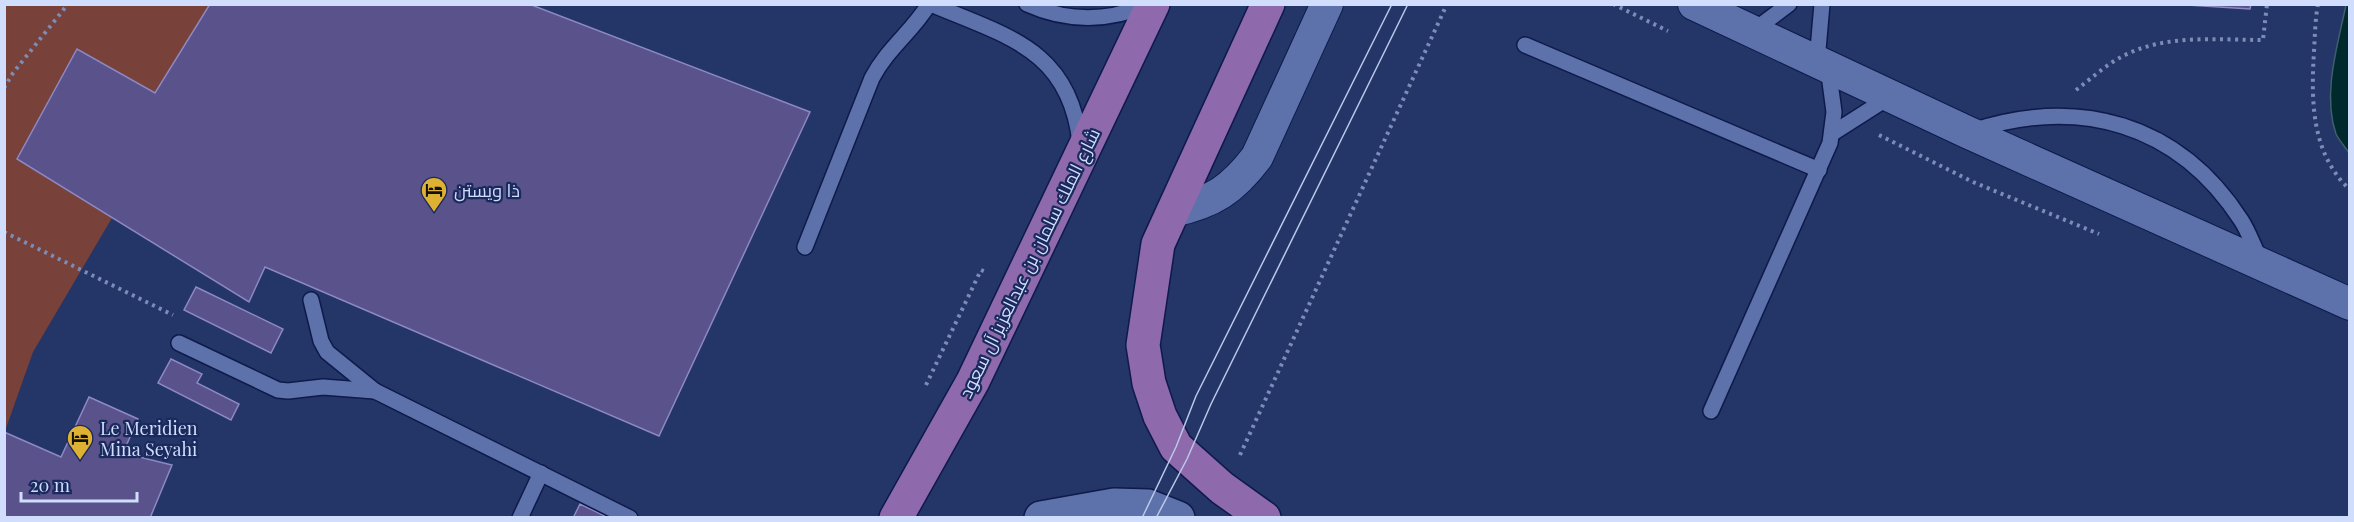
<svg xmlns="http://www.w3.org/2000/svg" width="2354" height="522" font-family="'Playfair Display',Cairo,serif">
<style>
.green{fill:#78413a}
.water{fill:#00292e;stroke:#3e5f6c;stroke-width:1.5}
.building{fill:#59528b;stroke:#8d88c6;stroke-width:1.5}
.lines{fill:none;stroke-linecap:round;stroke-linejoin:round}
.lane-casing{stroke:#0e1a4b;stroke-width:18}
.street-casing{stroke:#0e1a4b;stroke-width:34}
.secondary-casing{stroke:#0e1a4b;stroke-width:36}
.primary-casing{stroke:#0e1a4b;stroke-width:36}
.path{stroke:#7d8cb6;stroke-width:4;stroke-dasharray:3 4.5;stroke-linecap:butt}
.lane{stroke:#5d72aa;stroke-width:15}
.street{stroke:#5d72aa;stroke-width:32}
.secondary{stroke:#5d72aa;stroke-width:33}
.primary{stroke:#8e69ac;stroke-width:33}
.tram{stroke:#bac8ea;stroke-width:1.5}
.labels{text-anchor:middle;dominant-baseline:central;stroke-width:4.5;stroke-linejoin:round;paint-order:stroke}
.poi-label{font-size:18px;fill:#d0ddfd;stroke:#1b2a5c;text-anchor:start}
.street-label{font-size:18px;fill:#d0ddfd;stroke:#1b2a5c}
</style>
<rect width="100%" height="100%" fill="#243568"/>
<path class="green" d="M 5,5 L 293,5 L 165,128 L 33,352 L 5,431 Z"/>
<path class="water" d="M 2346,5 L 2350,5 L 2349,153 C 2345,147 2339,140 2336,134 C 2322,94 2338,44 2346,5 Z"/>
<g class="building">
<path d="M 210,4 L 529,4 L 810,112 L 659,436 L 265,267 L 249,302 L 17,159 L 77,49 L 155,93 Z"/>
<path d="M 2171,4 L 2251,4 L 2250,9 Z"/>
<path d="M 196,287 L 283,329 L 271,353 L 184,310 Z"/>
<path d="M 171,359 L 202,374 L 197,383 L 239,404 L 231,420 L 158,383 Z"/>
<path d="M 89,397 L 138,419 L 123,453 L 172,465 L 150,518 L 4,518 L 4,432 L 61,457 Z"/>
<path d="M 580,504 L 605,516 L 605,518 L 573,518 Z"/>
</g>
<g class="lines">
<g class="lane-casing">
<g id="lane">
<path d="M 931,4 C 1006,36 1070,49 1080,143"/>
<path d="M 1027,4 C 1067,22 1109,22 1149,4"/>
<path d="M 1753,31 L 1789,4"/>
<path d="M 1525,45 L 1819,170"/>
<path d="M 1817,61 L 1822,4"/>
<path d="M 1972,131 C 2079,96 2178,123 2241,220 C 2249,232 2254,248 2261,261"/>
<path d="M 1833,133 L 1891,96"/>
<path d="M 805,247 L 872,78 C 888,48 911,33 929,4"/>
<path d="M 311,300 L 321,341 L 327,352 L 375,391 L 630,518"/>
<path d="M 179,343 L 278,390 L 288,391 L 323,387 L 375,391"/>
<path d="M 1711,411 L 1830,143 L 1834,112 L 1828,67"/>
<path d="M 520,518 L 541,473"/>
</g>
</g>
<g class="street-casing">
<g id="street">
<path d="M 1694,4 L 1967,132 L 2350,304"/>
<path d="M 1173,211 C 1213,202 1232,190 1257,157 L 1327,4"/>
</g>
</g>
<g class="secondary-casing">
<path id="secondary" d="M 1041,518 L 1114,505 L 1148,506 L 1178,518"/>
</g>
<g class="primary-casing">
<g id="primary">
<path d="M 896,518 L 973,381 L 1153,4"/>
<path d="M 1264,518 L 1222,488 L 1176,447 L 1160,416 L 1149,383 L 1143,345 L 1158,244 L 1268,4"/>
</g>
</g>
<g class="path">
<path d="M 1613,4 L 1668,31"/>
<path d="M 2318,4 C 2315,20 2315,36 2314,51 C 2311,101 2311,153 2350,190"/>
<path d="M 4,88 L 13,73 L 68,4"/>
<path d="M 2076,90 C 2092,78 2108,63 2125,55 C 2167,34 2218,40 2263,40 L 2267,4"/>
<path d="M 1879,135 L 1973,182 L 2099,234"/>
<path d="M 4,232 L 173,315"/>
<path d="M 926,385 L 981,270 L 986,272"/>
<path d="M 1240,455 L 1447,4"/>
</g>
<use href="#lane" class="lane"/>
<use href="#street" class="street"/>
<use href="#secondary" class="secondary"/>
<use href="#primary" class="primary"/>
<g class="tram">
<path d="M 1142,518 L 1176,447 L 1196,396 L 1392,4"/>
<path d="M 1156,518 L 1187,459 L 1211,404 L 1408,4"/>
</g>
</g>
<defs>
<g id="hotel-pin" transform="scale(1.35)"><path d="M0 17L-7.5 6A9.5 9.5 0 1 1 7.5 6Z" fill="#deb133" stroke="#1b2a5c"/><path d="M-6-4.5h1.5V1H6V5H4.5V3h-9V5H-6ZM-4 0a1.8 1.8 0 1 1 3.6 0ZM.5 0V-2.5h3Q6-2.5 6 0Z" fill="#111"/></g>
</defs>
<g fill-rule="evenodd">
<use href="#hotel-pin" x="434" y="190"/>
<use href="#hotel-pin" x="80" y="438"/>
</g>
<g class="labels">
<g class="poi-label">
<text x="454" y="190">ذا ويستن</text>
<text x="100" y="428">Le Meridien<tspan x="100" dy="21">Mina Seyahi</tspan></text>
</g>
<g class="street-label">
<text transform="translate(1029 263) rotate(-64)">شارع الملك سلمان بن عبدالعزيز آل سعود</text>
</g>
</g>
<rect width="2354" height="522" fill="none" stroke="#d0ddfd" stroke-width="12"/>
<path d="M21 492v9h116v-9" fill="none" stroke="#d0ddfd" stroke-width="3"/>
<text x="30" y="492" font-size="18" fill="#d0ddfd" stroke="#1b2a5c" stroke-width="4.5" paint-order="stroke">20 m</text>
</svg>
